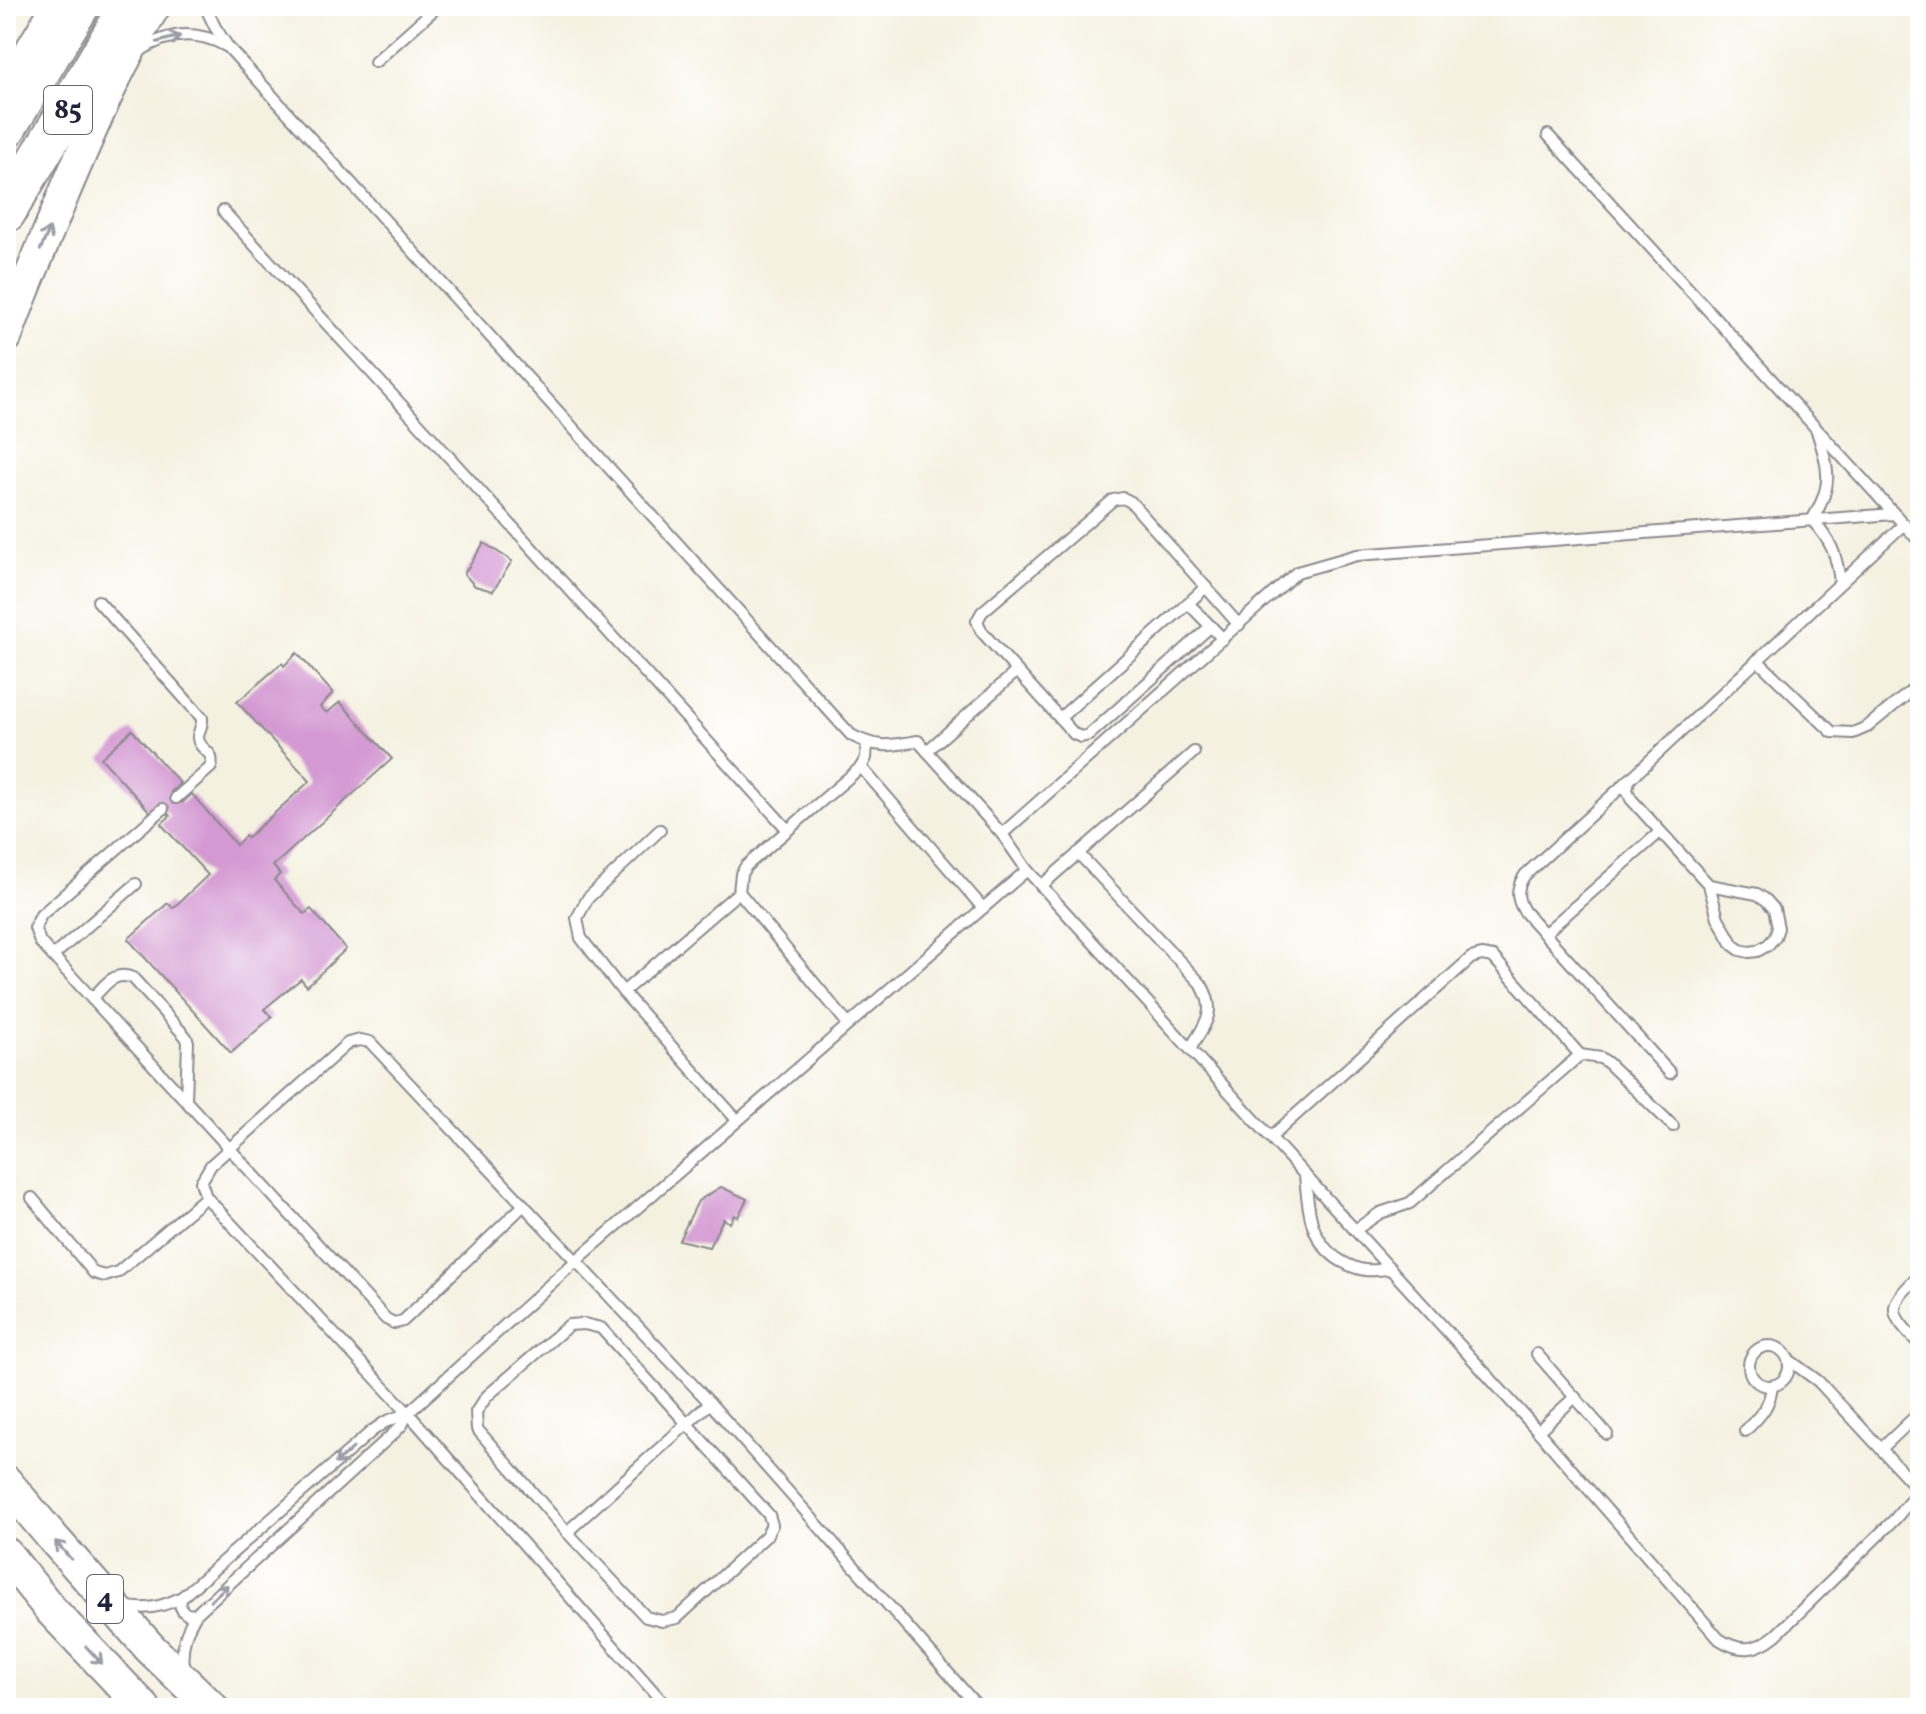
<svg xmlns="http://www.w3.org/2000/svg" width="1926" height="1714" font-family="Vollkorn,serif">
<style>
.building{fill:#d499d3}
.lines{fill:none;stroke-linecap:round;stroke-linejoin:round}
.lane-casing{stroke:#8c8a8e;stroke-width:14}
.secondary-casing{stroke:#8c8a8e;stroke-width:34}
.primary-casing{stroke:#8c8a8e;stroke-width:36}
.highway-casing{stroke:#8c8a8e;stroke-width:42}
.lane{stroke:#fff;stroke-width:10}
.secondary{stroke:#fff;stroke-width:30}
.primary{stroke:#fff;stroke-width:32}
.highway{stroke:#fff;stroke-width:38}
.oneway{stroke:#9c9ca7}
.labels{text-anchor:middle;dominant-baseline:central;stroke-width:6;stroke-linejoin:round;paint-order:stroke}
.shield{fill:#fff;stroke:#646476;stroke-width:2}
.shield-label{font-size:28px;font-weight:bold;fill:#22223b}
</style>
<rect width="100%" height="100%" fill="#fff"/>
<filter id="ink" filterUnits="userSpaceOnUse"><feTurbulence type="fractalNoise" baseFrequency=".0125" numOctaves="2"/><feDisplacementMap in="SourceGraphic" scale="16" xChannelSelector="R" yChannelSelector="G"/><feConvolveMatrix kernelMatrix="1 2 1 2 8 2 1 2 1" color-interpolation-filters="sRGB"/></filter>
<filter id="wash" filterUnits="userSpaceOnUse"><feTurbulence type="fractalNoise" baseFrequency=".006" numOctaves="4" result="noise"/><feDisplacementMap in="SourceGraphic" scale="32" xChannelSelector="R" yChannelSelector="G"/><feGaussianBlur stdDeviation="1.8" result="paint"/><feColorMatrix in="noise" values="0 0 0 0 0 0 0 0 0 0 0 0 0 0 0 0 0 1.4 0 .05"/><feComposite in="paint" operator="in"/></filter>
<g filter="url(#wash)">
<rect width="100%" height="100%" fill="#f5f1e1"/>
<g id="blocks">
<g class="building">
<path d="M 484,543 L 512,561 L 493,591 L 475,586 L 464,574 Z"/>
<path d="M 297,653 L 333,693 L 320,707 L 327,713 L 340,702 L 392,759 L 273,866 L 280,874 L 274,880 L 304,914 L 311,909 L 346,949 L 307,986 L 301,979 L 264,1009 L 272,1017 L 231,1053 L 128,939 L 168,903 L 173,908 L 208,875 L 161,824 L 170,816 L 160,805 L 151,813 L 101,758 L 132,730 L 180,783 L 171,792 L 176,798 L 182,803 L 192,794 L 236,845 L 245,836 L 247,838 L 310,781 L 237,702 L 282,663 L 284,666 Z"/>
<path d="M 721,1187 L 747,1199 L 738,1217 L 734,1215 L 730,1223 L 723,1219 L 709,1247 L 679,1240 L 698,1201 Z"/>
</g>
</g>
</g>
<g filter="url(#ink)">
<use href="#blocks" fill-opacity="0" stroke="#8c8a8e" stroke-width="2"/>
<g class="lines">
<g class="lane-casing">
<g id="lane">
<path d="M 205,6 L 215,27 L 228,47 L 851,735 C 877,749 890,746 918,741 L 1002,834 L 1027,870 L 1538,1431 L 1719,1639 C 1741,1653 1756,1651 1776,1635 L 1895,1519 L 1920,1489"/>
<path d="M 140,51 C 168,32 197,30 226,46"/>
<path d="M 375,62 L 438,6"/>
<path d="M 1548,135 L 1920,542"/>
<path d="M 223,211 L 430,436 L 788,830"/>
<path d="M 1817,431 C 1829,470 1834,484 1812,520 C 1831,541 1837,554 1840,583"/>
<path d="M 98,601 L 202,718 C 203,727 198,730 198,738 C 199,751 215,749 211,767 L 176,798"/>
<path d="M 1188,603 L 1223,639"/>
<path d="M 1211,626 L 1089,735 L 1081,737 L 1074,734 L 982,632 L 977,621 L 982,612 L 1113,500 L 1123,498 L 1131,502 L 1239,625"/>
<path d="M 1757,660 L 1832,732 L 1853,733 L 1867,727 L 1920,684"/>
<path d="M 1060,718 L 1206,587"/>
<path d="M 927,751 L 1017,671"/>
<path d="M 861,767 L 983,908"/>
<path d="M 1629,780 L 1525,875 C 1516,888 1516,898 1524,911 L 1670,1073"/>
<path d="M 163,809 L 41,915 L 35,928 L 40,942 L 386,1319 L 394,1323 L 403,1321 L 524,1205"/>
<path d="M 660,830 L 588,898 L 577,918 L 581,938 L 623,992 L 737,1120"/>
<path d="M 1002,834 L 1297,572 L 1357,555 L 1894,514"/>
<path d="M 1078,853 L 1201,984 C 1218,1012 1205,1024 1190,1049"/>
<path d="M 1709,885 L 1757,894 L 1766,900 L 1774,909 L 1778,928 L 1775,937 L 1768,945 L 1757,951 L 1749,952 L 1740,950 L 1733,945 L 1718,918 L 1709,885 L 1631,799 L 1627,790 L 1629,780 L 1904,524"/>
<path d="M 1041,886 L 1194,752"/>
<path d="M 739,892 L 848,1024"/>
<path d="M 1544,934 L 1660,832"/>
<path d="M 53,956 L 136,884"/>
<path d="M 623,992 L 739,892 L 741,874 L 746,866 L 861,767 L 866,758 L 867,744"/>
<path d="M 92,999 C 104,986 114,970 133,978 L 186,1037 L 188,1042 L 186,1100"/>
<path d="M 1580,1055 L 1601,1058 L 1608,1063 L 1673,1126"/>
<path d="M 1271,1137 L 1471,958 L 1482,955 L 1493,957 L 1580,1055 L 1410,1203 L 1380,1213 L 1355,1230"/>
<path d="M 1305,1175 C 1308,1208 1309,1242 1341,1261 C 1348,1265 1356,1269 1365,1270 C 1373,1271 1382,1269 1391,1269"/>
<path d="M 32,1198 L 94,1273 L 105,1276 L 118,1272 L 206,1197"/>
<path d="M 1920,1275 C 1885,1308 1888,1311 1920,1345"/>
<path d="M 584,1324 L 601,1328 L 769,1515 L 772,1525 L 766,1536 L 677,1618 L 662,1621 L 646,1617 L 567,1532 L 477,1429 L 476,1412 L 487,1396 L 569,1325 Z"/>
<circle cx="1769" cy="1366" r="20"/>
<path d="M 1537,1354 L 1607,1434"/>
<path d="M 1789,1360 L 1818,1381 L 1919,1490"/>
<path d="M 1538,1431 L 1575,1397"/>
<path d="M 1745,1431 C 1759,1417 1770,1407 1772,1386"/>
<path d="M 1881,1449 L 1920,1412"/>
<path d="M 567,1532 L 710,1403"/>
<path d="M 182,1597 L 180,1604 C 182,1613 187,1616 196,1614"/>
<path d="M 123,1606 C 145,1611 163,1607 182,1597 L 372,1431 L 385,1422 L 408,1413"/>
<path d="M 183,1668 C 181,1648 185,1632 196,1614 L 395,1432 L 402,1425 L 408,1413 L 577,1260 L 1027,870"/>
<path d="M 668,1708 L 408,1413 L 206,1197 L 201,1182 L 211,1165 L 348,1043 L 360,1040 L 370,1042 L 710,1403 L 979,1708"/>
</g>
</g>
<g class="secondary-casing">
<g id="secondary">
<path d="M 6,91 L 57,6"/>
<path d="M 6,338 C 24,287 46,238 66,189 C 93,126 119,64 155,6"/>
</g>
</g>
<g class="primary-casing">
<g id="primary">
<path d="M 6,1482 L 52,1537 L 150,1648 L 212,1708"/>
<path d="M 6,1554 L 51,1610 L 144,1708"/>
</g>
</g>
<g class="highway-casing">
<g id="highway">
<path d="M 6,129 L 80,6"/>
<path d="M 6,213 L 129,6"/>
</g>
</g>
<use href="#lane" class="lane"/>
<use href="#secondary" class="secondary"/>
<use href="#primary" class="primary"/>
<use href="#highway" class="highway"/>
</g>
<defs><path id="oneway-shaft" d="M-6 0H5M1.5-3L5.5 0L1.5 3" fill="none" stroke-width="1.6" stroke-linecap="round" stroke-linejoin="round" transform="scale(2)"/></defs>
<g class="oneway">
<use href="#oneway-shaft" transform="translate(169 39) rotate(-15)"/>
<use href="#oneway-shaft" transform="translate(45 239) rotate(-67)"/>
<use href="#oneway-shaft" transform="translate(344 1456) rotate(139)"/>
<use href="#oneway-shaft" transform="translate(63 1550) rotate(-131)"/>
<use href="#oneway-shaft" transform="translate(219 1593) rotate(-43)"/>
<use href="#oneway-shaft" transform="translate(94 1655) rotate(47)"/>
</g>
</g>
<g class="labels">
<g class="shield">
<rect x="44" y="86" width="48" height="48" rx="6"/>
<rect x="87" y="1575" width="36" height="48" rx="6"/>
</g>
<g class="shield-label">
<text x="68" y="110">85</text>
<text x="105" y="1599">4</text>
</g>
</g>
<rect width="1926" height="1714" fill="none" stroke="#fff" stroke-width="32"/>
</svg>
